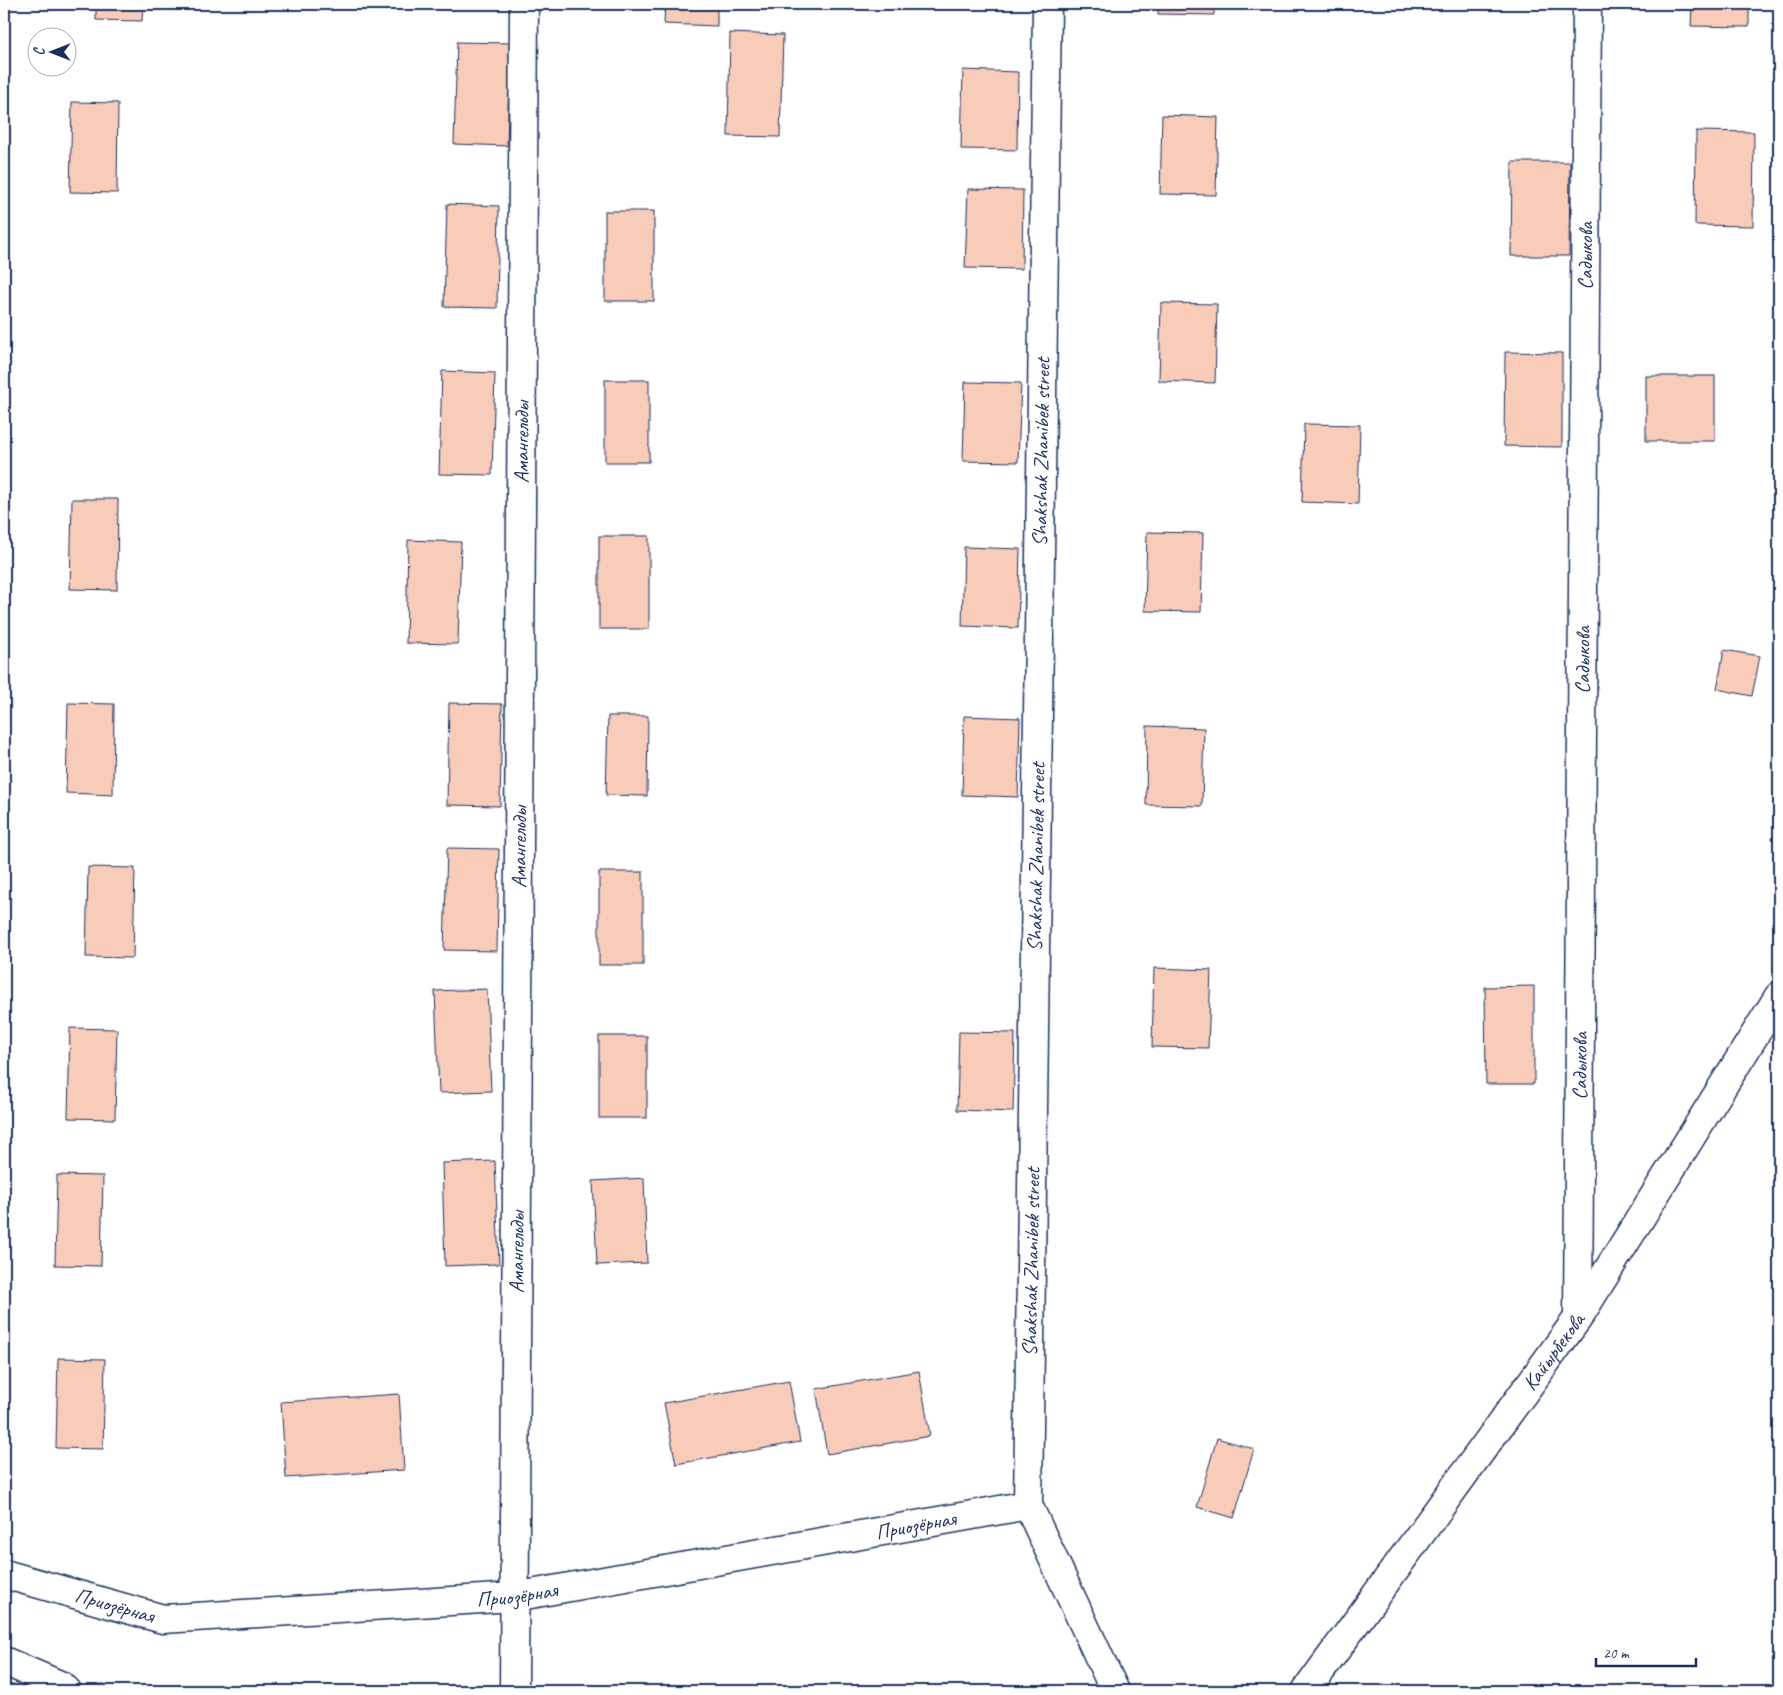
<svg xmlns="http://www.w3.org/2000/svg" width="1783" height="1695" font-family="Caveat,sans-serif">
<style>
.building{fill:#f8ccb9;stroke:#1b2f5e}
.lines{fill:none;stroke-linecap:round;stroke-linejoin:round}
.minor-casing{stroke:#1b2f5e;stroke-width:31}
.tertiary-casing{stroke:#1b2f5e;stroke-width:31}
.secondary-casing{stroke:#1b2f5e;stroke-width:31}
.minor{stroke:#fff;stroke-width:28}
.tertiary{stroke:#fff;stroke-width:28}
.secondary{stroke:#fff;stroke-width:28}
.labels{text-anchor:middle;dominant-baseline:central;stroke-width:4;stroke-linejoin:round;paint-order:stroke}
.street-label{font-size:21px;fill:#1b2f5e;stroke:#fff}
</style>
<rect width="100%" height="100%" fill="#fff"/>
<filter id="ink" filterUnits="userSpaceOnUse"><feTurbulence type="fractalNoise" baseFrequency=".02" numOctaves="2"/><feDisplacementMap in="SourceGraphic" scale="10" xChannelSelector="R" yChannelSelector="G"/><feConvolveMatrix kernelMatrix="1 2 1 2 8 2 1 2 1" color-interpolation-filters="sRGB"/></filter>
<g filter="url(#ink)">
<g class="building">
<path d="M 96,4 L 143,4 L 142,21 L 96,20 Z"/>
<path d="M 665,4 L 717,4 L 717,26 L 664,24 Z"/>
<path d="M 1158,4 L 1214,4 L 1214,15 L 1158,14 Z"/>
<path d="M 1692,4 L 1749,4 L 1749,27 L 1691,26 Z"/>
<path d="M 730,33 L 783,35 L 780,137 L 728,136 Z"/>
<path d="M 457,42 L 510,43 L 507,146 L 454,144 Z"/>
<path d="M 963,70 L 1018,72 L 1017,150 L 961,149 Z"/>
<path d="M 72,102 L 118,103 L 117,193 L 70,192 Z"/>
<path d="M 1162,115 L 1218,117 L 1216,195 L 1160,194 Z"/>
<path d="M 1696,131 L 1754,132 L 1753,226 L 1695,225 Z"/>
<path d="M 1512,162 L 1570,162 L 1569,256 L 1511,256 Z"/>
<path d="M 968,189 L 1023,190 L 1022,269 L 965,268 Z"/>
<path d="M 447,204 L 499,206 L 497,308 L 444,307 Z"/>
<rect x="605" y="211" width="49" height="90"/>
<path d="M 1161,303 L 1217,304 L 1215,383 L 1159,381 Z"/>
<path d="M 1505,352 L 1562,353 L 1562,447 L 1504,446 Z"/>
<path d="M 442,371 L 495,373 L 492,475 L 439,474 Z"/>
<rect x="1646" y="376" width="69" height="65"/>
<rect x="605" y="380" width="44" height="82"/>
<path d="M 965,382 L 1021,383 L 1018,462 L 963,461 Z"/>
<path d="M 1304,424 L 1360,425 L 1358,504 L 1302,502 Z"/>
<path d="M 72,499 L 118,499 L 117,590 L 70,589 Z"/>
<path d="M 1147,532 L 1203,533 L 1201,612 L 1145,611 Z"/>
<rect x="599" y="536" width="50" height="93"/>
<path d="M 408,540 L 461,542 L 458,644 L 406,643 Z"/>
<path d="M 964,547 L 1020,549 L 1018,628 L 962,626 Z"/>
<path d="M 1724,650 L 1760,656 L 1752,696 L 1717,689 Z"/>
<path d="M 68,703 L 114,704 L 113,795 L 66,793 Z"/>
<path d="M 449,703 L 502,704 L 500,806 L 447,805 Z"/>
<path d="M 608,716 L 648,716 L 647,796 L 606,795 Z"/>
<path d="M 964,716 L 1020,718 L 1018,797 L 962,795 Z"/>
<path d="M 1147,726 L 1204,728 L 1202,806 L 1146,805 Z"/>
<path d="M 447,848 L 499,849 L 497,951 L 444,950 Z"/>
<path d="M 88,867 L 135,868 L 133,958 L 86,957 Z"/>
<rect x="599" y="872" width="44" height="93"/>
<path d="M 1154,968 L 1211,970 L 1208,1048 L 1152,1047 Z"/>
<path d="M 1534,986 L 1534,1084 L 1486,1084 L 1485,987 Z"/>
<path d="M 487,989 L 491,1091 L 439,1093 L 435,991 Z"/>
<path d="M 70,1028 L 117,1029 L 115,1119 L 68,1118 Z"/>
<path d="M 959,1032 L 1015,1033 L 1013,1112 L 957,1110 Z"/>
<rect x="599" y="1036" width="48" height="82"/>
<path d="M 495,1161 L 499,1264 L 445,1266 L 442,1163 Z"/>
<path d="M 57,1175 L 103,1176 L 101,1266 L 55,1265 Z"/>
<path d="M 644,1178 L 647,1263 L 597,1265 L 593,1181 Z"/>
<path d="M 58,1358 L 105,1359 L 103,1449 L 56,1448 Z"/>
<path d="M 919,1371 L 930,1436 L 827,1454 L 816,1389 Z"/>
<path d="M 789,1381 L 800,1442 L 676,1464 L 664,1403 Z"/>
<path d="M 399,1394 L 404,1470 L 286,1478 L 281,1402 Z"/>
<path d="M 1217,1438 L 1254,1449 L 1234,1518 L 1197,1507 Z"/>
</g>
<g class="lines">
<g class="minor-casing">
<g id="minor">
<path d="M 1047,4 L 1028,1505 L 1115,1691"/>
<path id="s1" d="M 1578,1318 L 1587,4"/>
<path id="s2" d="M 4,1574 L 163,1619 L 514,1597 L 1028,1505"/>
<path id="s3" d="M 514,1691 L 524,4"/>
</g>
</g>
<g class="tertiary-casing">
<path id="tertiary" d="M 4,1661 L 62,1686 L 67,1691"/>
</g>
<g class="secondary-casing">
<g id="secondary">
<path id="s4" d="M 1306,1691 L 1578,1318 L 1779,996"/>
</g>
</g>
<use href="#minor" class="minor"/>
<use href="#tertiary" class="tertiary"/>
<use href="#secondary" class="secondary"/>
</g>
</g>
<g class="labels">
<g class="street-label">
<text stroke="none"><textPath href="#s1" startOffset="1062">Садыкова</textPath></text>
<text stroke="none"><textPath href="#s3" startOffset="1249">Амангельды</textPath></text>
<text transform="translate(1041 452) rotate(-89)">Shakshak Zhanibek street</text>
<text stroke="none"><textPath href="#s1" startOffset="658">Садыкова</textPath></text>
<text stroke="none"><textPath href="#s3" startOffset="844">Амангельды</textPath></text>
<text transform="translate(1036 857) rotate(-89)">Shakshak Zhanibek street</text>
<text stroke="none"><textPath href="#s1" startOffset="252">Садыкова</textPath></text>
<text stroke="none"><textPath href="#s3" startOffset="439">Амангельды</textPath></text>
<text transform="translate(1031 1262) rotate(-89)">Shakshak Zhanibek street</text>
<text stroke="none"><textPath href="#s4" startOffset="420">Кайырбекова</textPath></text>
<text stroke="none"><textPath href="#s2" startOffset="925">Приозёрная</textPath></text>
<text stroke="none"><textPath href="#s2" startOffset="520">Приозёрная</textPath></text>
<text stroke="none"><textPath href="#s2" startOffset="115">Приозёрная</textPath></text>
</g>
</g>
<rect width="1783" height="1695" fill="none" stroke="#fff" stroke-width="20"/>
<rect x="10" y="10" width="1763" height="1675" fill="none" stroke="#1b2f5e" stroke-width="2" filter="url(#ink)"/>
<g transform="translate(52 52) rotate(270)"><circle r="24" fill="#ffffff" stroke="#a4acbf"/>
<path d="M0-4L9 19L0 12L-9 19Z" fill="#1b2f5e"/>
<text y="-8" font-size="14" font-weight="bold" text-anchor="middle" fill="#1b2f5e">С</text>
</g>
<path d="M1596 1658v8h100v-8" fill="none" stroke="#1b2f5e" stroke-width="2.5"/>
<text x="1603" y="1658" font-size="15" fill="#1b2f5e" stroke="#ffffff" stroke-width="4" paint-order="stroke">20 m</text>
</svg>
